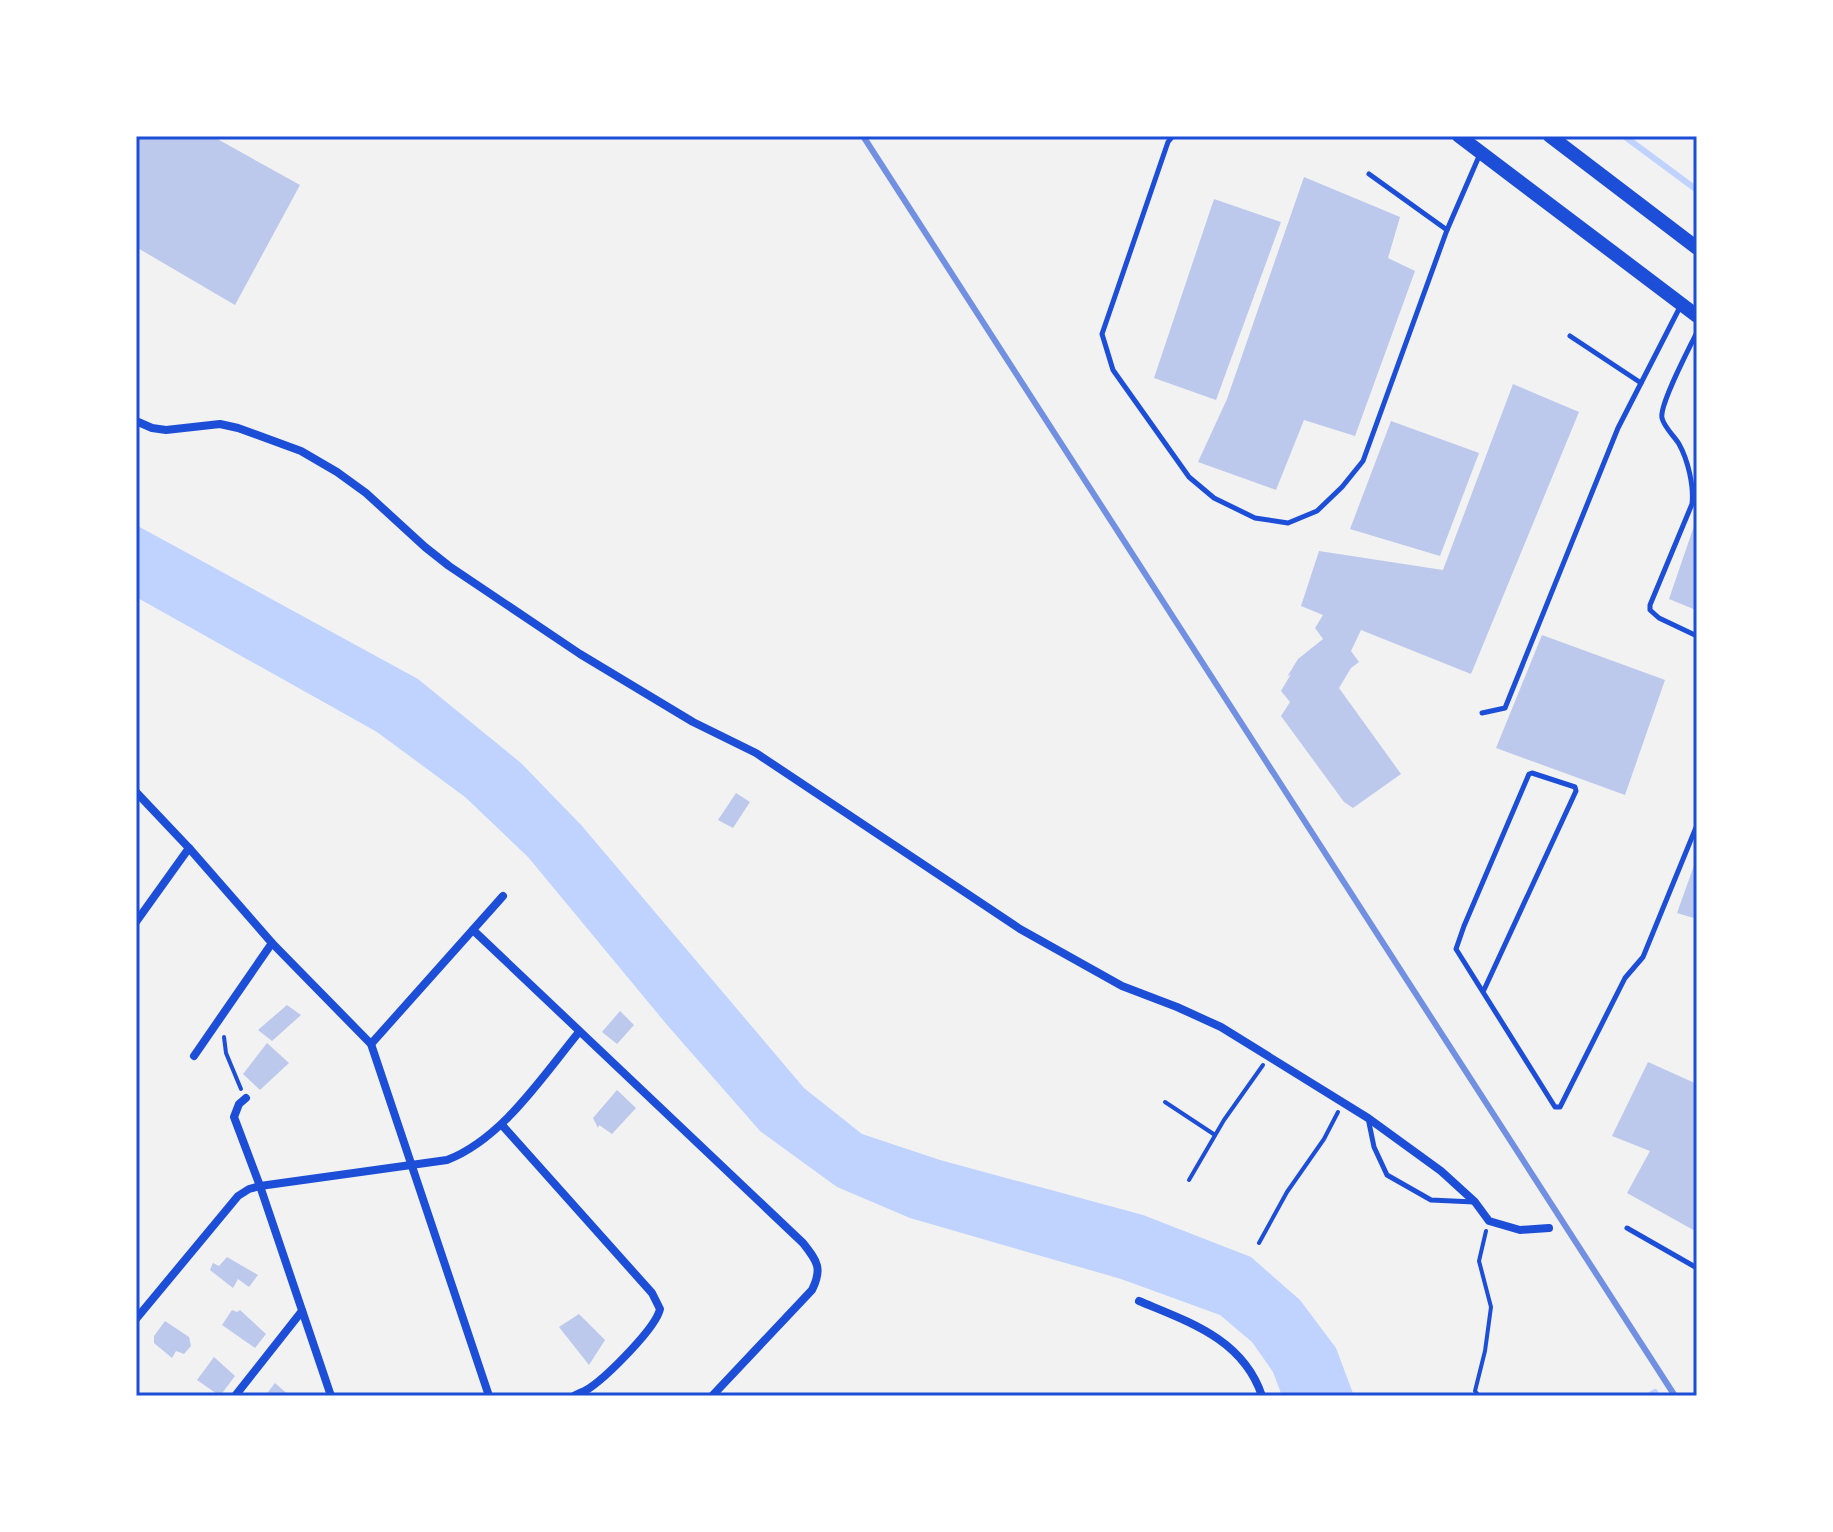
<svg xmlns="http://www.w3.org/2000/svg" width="1833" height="1532" font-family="Helvetica,sans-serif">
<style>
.water{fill:#bfd3fe}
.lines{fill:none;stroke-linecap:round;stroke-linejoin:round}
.stream{stroke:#bfd3fe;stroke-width:6}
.building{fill:#bdc9ec}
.path{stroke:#1d4ed8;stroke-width:4}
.service{stroke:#1d4ed8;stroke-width:5}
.minor{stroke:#1d4ed8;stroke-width:8}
.primary{stroke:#1d4ed8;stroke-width:14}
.rail{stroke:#7290e2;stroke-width:6}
.neatline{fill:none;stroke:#1d4ed8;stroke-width:3}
</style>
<rect width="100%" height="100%" fill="#f2f2f2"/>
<path class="water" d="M 136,525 L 418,679 L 521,763 L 582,826 L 804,1088 L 862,1134 L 940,1160 L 1143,1215 L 1251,1257 L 1300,1300 L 1336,1348 L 1354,1396 L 1282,1396 L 1273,1372 L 1252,1342 L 1220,1315 L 1121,1279 L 910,1218 L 837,1187 L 760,1131 L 668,1026 L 528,857 L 465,797 L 377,732 L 136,597 Z"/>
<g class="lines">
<g class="stream">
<path d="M 1624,136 L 1697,190"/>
<path d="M 1649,1396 L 1655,1392"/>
</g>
</g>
<g class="building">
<path d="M 136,136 L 212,136 L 300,185 L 235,305 L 136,247 Z"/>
<path d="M 1304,177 L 1400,217 L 1388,258 L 1415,271 L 1355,436 L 1304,420 L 1276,490 L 1198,462 L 1227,399 Z"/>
<path d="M 1214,199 L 1281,222 L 1216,400 L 1154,378 Z"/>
<path d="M 1513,384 L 1579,412 L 1471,674 L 1361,630 L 1351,651 L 1359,662 L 1351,668 L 1339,688 L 1401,774 L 1353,808 L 1344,802 L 1281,716 L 1290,702 L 1281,691 L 1291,674 L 1287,677 L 1298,659 L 1323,639 L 1315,628 L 1323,615 L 1301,606 L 1319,551 L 1443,570 Z"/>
<path d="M 1391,421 L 1479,453 L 1440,556 L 1350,529 Z"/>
<path d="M 1694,526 L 1697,527 L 1696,610 L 1669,599 Z"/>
<path d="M 1542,635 L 1665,680 L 1625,795 L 1496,748 Z"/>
<path d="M 736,793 L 750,802 L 733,828 L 718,820 Z"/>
<path d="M 1697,857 L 1697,919 L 1677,913 Z"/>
<path d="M 287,1005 L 301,1015 L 272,1041 L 258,1030 Z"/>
<path d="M 620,1011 L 634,1025 L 617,1044 L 602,1032 Z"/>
<path d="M 267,1043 L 289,1063 L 260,1090 L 243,1074 Z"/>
<path d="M 1648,1062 L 1697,1084 L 1697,1232 L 1627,1193 L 1650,1151 L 1612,1136 Z"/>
<path d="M 617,1090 L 636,1108 L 612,1134 L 599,1125 L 598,1128 L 593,1118 Z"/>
<path d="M 227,1257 L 258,1275 L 249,1287 L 238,1279 L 233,1288 L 210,1270 L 213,1263 L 219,1266 Z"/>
<path d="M 232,1310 L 237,1312 L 240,1310 L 266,1334 L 255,1348 L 222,1325 Z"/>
<path d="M 579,1314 L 605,1340 L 589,1365 L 559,1327 Z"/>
<path d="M 165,1321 L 189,1337 L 191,1346 L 184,1354 L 176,1351 L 172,1358 L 154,1343 L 154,1336 Z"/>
<path d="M 214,1357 L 235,1376 L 220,1396 L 197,1380 Z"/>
<path d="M 275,1383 L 290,1396 L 265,1396 Z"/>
</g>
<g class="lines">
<g class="path">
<path d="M 224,1037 L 226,1053 L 241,1089"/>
<path d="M 1165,1102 L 1215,1135"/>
<path d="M 1189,1180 L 1224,1120 L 1263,1065"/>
<path d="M 1259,1243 L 1287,1192 L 1324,1139 L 1338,1112"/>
<path d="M 1479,1396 L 1475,1391 L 1485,1351 L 1491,1307 L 1479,1261 L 1486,1231"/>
</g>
<g class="service">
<path d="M 1173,136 L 1168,142 L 1102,334 L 1113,370 L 1189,477 L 1214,498 L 1255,518 L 1288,523 L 1317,511 L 1342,487 L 1363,461 L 1447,230 L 1480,154"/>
<path d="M 1369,174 L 1447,230"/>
<path d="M 1697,332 C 1690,347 1659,405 1662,418 C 1664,427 1674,436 1679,444 C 1688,460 1694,486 1692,504 L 1650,605 L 1650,610 L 1659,618 L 1697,636"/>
<path d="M 1570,336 L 1641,383"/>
<path d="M 1482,713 L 1505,708 L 1618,428 L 1681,305"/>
<path d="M 1483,992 L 1576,791 L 1575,787 L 1532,773 L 1529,774 L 1464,926 L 1456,949 L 1555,1107 L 1560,1107 L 1625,978 L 1643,957 L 1697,825"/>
<path d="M 1368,1118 L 1374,1147 L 1387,1175 L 1431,1200 L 1474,1202"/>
<path d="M 1627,1228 L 1697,1268"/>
</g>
<g class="minor">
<path d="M 136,421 L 152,428 L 166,430 L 220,424 L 238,428 L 301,451 L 337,472 L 366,493 L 425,547 L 449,566 L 580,654 L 693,722 L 756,753 L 1020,929 L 1122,986 L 1177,1007 L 1221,1027 L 1368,1118 L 1441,1171 L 1475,1202 L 1489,1221 L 1520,1230 L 1549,1228"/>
<path d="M 136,792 L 189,848 L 272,943 L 371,1044 L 489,1396"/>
<path d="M 136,922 L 189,848"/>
<path d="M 473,930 L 803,1243 C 817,1261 823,1268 812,1290 L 712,1396"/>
<path d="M 371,1044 L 503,896"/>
<path d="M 194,1056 L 272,943"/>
<path d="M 246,1098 L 239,1104 L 234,1117 L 260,1186 L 331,1396"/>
<path d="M 502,1125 L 652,1293 L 660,1309 C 656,1328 608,1375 591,1387 C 586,1391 579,1393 574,1396"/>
<path d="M 1139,1301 C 1189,1322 1243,1339 1262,1396"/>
<path d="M 136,1319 L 238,1196 L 249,1189 L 260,1186 L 447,1160 C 502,1139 542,1077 579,1032"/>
<path d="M 235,1396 L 302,1311"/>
</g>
<g class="primary">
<path d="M 1459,136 L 1697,316"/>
<path d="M 1550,136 L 1697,248"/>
</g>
<path class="rail" d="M 863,136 L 1675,1396"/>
</g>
<rect width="1833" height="1532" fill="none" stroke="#ffffff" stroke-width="276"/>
<rect x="138" y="138" width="1557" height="1256" class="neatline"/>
</svg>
